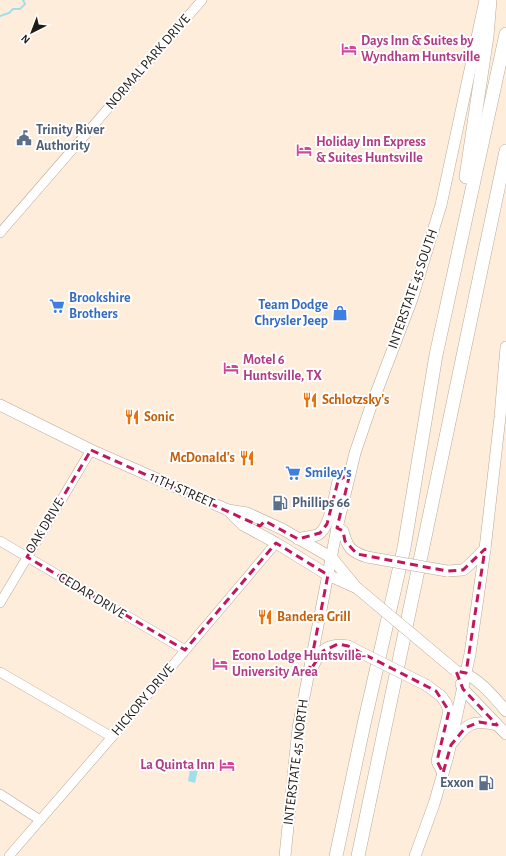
<svg xmlns="http://www.w3.org/2000/svg" width="506" height="856" font-family="'Alegreya Sans',sans-serif">
<style>
.water{fill:#9fdfec}
.lines{fill:none;stroke-linecap:round;stroke-linejoin:round}
.stream{stroke:#9fdfec;stroke-width:2}
.minor-casing{stroke:#baa999;stroke-width:10}
.major-casing{stroke:#baa999;stroke-width:12}
.highway-casing{stroke:#baa999;stroke-width:14}
.minor{stroke:#fff;stroke-width:9}
.major{stroke:#fff;stroke-width:11}
.highway{stroke:#fff;stroke-width:13}
.major-bridge-casing{stroke:#baa999;stroke-width:12;stroke-linecap:butt}
.major-bridge{stroke:#fff;stroke-width:11}
.marked{fill:none;stroke:#c2185b;stroke-width:3;stroke-dasharray:8 5;stroke-linejoin:round}
.labels{text-anchor:middle;dominant-baseline:central;stroke-width:4;stroke-linejoin:round;paint-order:stroke}
.hotel-label{font-size:14px;font-weight:bold;fill:#b23c85;stroke:#fff;text-anchor:start}
.street-label{font-size:14px;fill:#211b15;stroke:#fff}
.service-label{font-size:14px;font-weight:bold;fill:#4e5e75;stroke:#fff;text-anchor:start}
.shop-label{font-size:14px;font-weight:bold;fill:#366cbe;stroke:#fff;text-anchor:start}
.food-label{font-size:14px;font-weight:bold;fill:#c56008;stroke:#fff;text-anchor:start}
</style>
<rect width="100%" height="100%" fill="#ffeddb"/>
<path class="water" d="M 191,763 L 199,765 L 195,783 L 188,781 Z"/>
<g class="lines">
<path class="stream" d="M 0,16 L 9,13 L 13,9 L 20,9 L 25,4 L 23,0"/>
<g class="minor-casing">
<g id="minor">
<path d="M 0,233 L 202,0"/>
<path d="M 0,541 L 185,650"/>
<path d="M 0,603 L 91,450"/>
<path d="M 0,672 L 112,737"/>
<path d="M 0,794 L 40,820"/>
<path d="M 9,856 L 112,737 L 276,543"/>
</g>
</g>
<g class="major-casing">
<g id="major">
<path d="M 0,405 L 91,450 L 228,510 L 243,525 L 276,543 L 328,575 L 357,588"/>
<path d="M 228,510 L 247,513 L 282,529 L 332,558 L 355,586"/>
<path d="M 337,528 L 343,531 C 347,547 351,552 367,557"/>
<path d="M 298,539 C 304,537 311,537 317,535 C 330,530 335,493 338,481 L 350,473"/>
<path d="M 447,571 L 463,570 L 469,565 L 485,549"/>
<path d="M 313,666 C 321,649 329,643 348,646"/>
<path d="M 460,672 C 477,676 495,698 506,711"/>
<path d="M 461,684 L 463,689 L 506,734"/>
<path d="M 426,685 L 441,696 L 446,703 L 449,711 L 437,761 L 443,773"/>
<path d="M 452,743 C 466,724 473,719 497,725"/>
<path d="M 285,856 L 298,728 L 337,528 L 355,453 L 370,409 L 412,299 L 441,205 L 485,0"/>
<path d="M 415,856 L 434,804 L 448,756 L 470,654 L 485,549 L 500,417 L 506,347"/>
</g>
</g>
<g class="highway-casing">
<g id="highway">
<path d="M 466,177 L 487,36 L 490,0"/>
<path d="M 336,856 L 364,724 L 404,548 L 436,355 L 506,34"/>
<path d="M 358,856 L 506,151"/>
</g>
</g>
<use href="#minor" class="minor"/>
<use href="#major" class="major"/>
<use href="#highway" class="highway"/>
<g class="major-bridge-casing">
<g id="major-bridge">
<path d="M 367,557 L 447,571"/>
<path d="M 357,588 L 456,671"/>
<path d="M 348,646 L 426,685"/>
</g>
</g>
<use href="#major-bridge" class="major-bridge"/>
</g>
<path class="marked" d="M 91,450 L 260,526 L 265,521 L 298,539 L 320,533 L 327,524 L 338,481 L 350,473 L 337,528 L 343,531 L 345,541 L 357,554 L 447,571 L 463,570 L 485,549 L 466,673 L 456,671 L 463,689 L 497,725 L 479,722 L 465,728 L 451,745 L 443,773 L 437,761 L 449,711 L 436,691 L 348,646 L 338,644 L 323,651 L 309,672 L 328,575 L 276,543 L 185,650 L 27,557 Z"/>
<defs>
<g id="hotel-bare" transform="scale(1.2)"><path d="M-6-4.5h1.5V1H6V5H4.5V3h-9V5H-6ZM-4 0a1.8 1.8 0 1 1 3.6 0ZM.5 0V-2.5h3Q6-2.5 6 0Z" fill="#d1479c" stroke="#fff" stroke-width="2.5" paint-order="stroke"/></g>
<g id="civic-bare" transform="scale(1.2)"><path d="M-.6-6.5H3V-4.5H.6V-3L4-1V1h2V6H-6V1h2V-1L-.6-3ZM-1.2 2.5V6h2.4V2.5Z" fill="#5c6f8a" stroke="#fff" stroke-width="2.5" paint-order="stroke"/></g>
<g id="supermarket-bare" transform="scale(1.2)"><path d="M-6-5.5h2.5l.6 2H6L4.5 2H-2.5L-4.4-4H-6ZM-1.5 3.2a1.3 1.3 0 1 0 .1 0ZM3 3.2a1.3 1.3 0 1 0 .1 0Z" fill="#3f7fe0" stroke="#fff" stroke-width="2.5" paint-order="stroke"/></g>
<g id="shop-bare" transform="scale(1.2)"><path d="M-5-2.5h2.3a2.7 3.5 0 0 1 5.4 0H5L5.5 6h-11ZM-1.5-2.5h3a1.5 2.3 0 0 0-3 0Z" fill="#3f7fe0" stroke="#fff" stroke-width="2.5" paint-order="stroke"/></g>
<g id="restaurant-bare" transform="scale(1.2)"><path d="M-5-6h1v4h1v-4h1v4h1v-4h1v5L-1.5 .5V6h-2V.5L-5-1ZM5-6V6H3V1.5H1.5Q1.5-4 5-6Z" fill="#e8710a" stroke="#fff" stroke-width="2.5" paint-order="stroke"/></g>
<g id="fuel-bare" transform="scale(1.2)"><path d="M-5.5-6h7V0h2V4h1.3V-2.5L3-4.5l.8-.8L6-3V5H2.5V1h-1V6h-7ZM-4.2-4.7v3.2H.2V-4.7Z" fill="#5c6f8a" stroke="#fff" stroke-width="2.5" paint-order="stroke"/></g>
</defs>
<g fill-rule="evenodd">
<use href="#hotel-bare" x="349" y="49"/>
<use href="#civic-bare" x="24" y="138"/>
<use href="#hotel-bare" x="304" y="150"/>
<use href="#supermarket-bare" x="57" y="306"/>
<use href="#shop-bare" x="340" y="313"/>
<use href="#hotel-bare" x="231" y="368"/>
<use href="#restaurant-bare" x="310" y="400"/>
<use href="#restaurant-bare" x="132" y="417"/>
<use href="#restaurant-bare" x="247" y="458"/>
<use href="#supermarket-bare" x="293" y="473"/>
<use href="#fuel-bare" x="280" y="503"/>
<use href="#restaurant-bare" x="265" y="617"/>
<use href="#hotel-bare" x="220" y="664"/>
<use href="#hotel-bare" x="227" y="765"/>
<use href="#fuel-bare" x="486" y="783"/>
</g>
<g class="labels">
<g class="hotel-label">
<text x="361" y="41">Days Inn &amp; Suites by<tspan x="361" dy="16">Wyndham Huntsville</tspan></text>
<text x="316" y="142">Holiday Inn Express<tspan x="316" dy="16">&amp; Suites Huntsville</tspan></text>
<text x="243" y="360">Motel 6<tspan x="243" dy="16">Huntsville, TX</tspan></text>
<text x="232" y="656">Econo Lodge Huntsville-<tspan x="232" dy="16">University Area</tspan></text>
<text x="215" y="765" text-anchor="end">La Quinta Inn</text>
</g>
<g class="street-label">
<text transform="translate(148 62) rotate(-49)">NORMAL PARK DRIVE</text>
<text transform="translate(413 289) rotate(-71)">INTERSTATE 45 SOUTH</text>
<text transform="translate(182 490) rotate(24)">11TH STREET</text>
<text transform="translate(45 526) rotate(-59)">OAK DRIVE</text>
<text transform="translate(92 596) rotate(31)">CEDAR DRIVE</text>
<text transform="translate(143 700) rotate(-50)">HICKORY DRIVE</text>
<text transform="translate(296 762) rotate(-83)">INTERSTATE 45 NORTH</text>
</g>
<g class="service-label">
<text x="36" y="130">Trinity River<tspan x="36" dy="16">Authority</tspan></text>
<text x="292" y="503">Phillips 66</text>
<text x="474" y="783" text-anchor="end">Exxon</text>
</g>
<g class="shop-label">
<text x="69" y="298">Brookshire<tspan x="69" dy="16">Brothers</tspan></text>
<text x="328" y="305" text-anchor="end">Team Dodge<tspan x="328" dy="16">Chrysler Jeep</tspan></text>
<text x="305" y="473">Smiley's</text>
</g>
<g class="food-label">
<text x="322" y="400">Schlotzsky's</text>
<text x="144" y="417">Sonic</text>
<text x="235" y="458" text-anchor="end">McDonald's</text>
<text x="277" y="617">Bandera Grill</text>
</g>
</g>
<g transform="translate(32 32) rotate(222)" stroke="#ffffff" stroke-width="3" paint-order="stroke">
<path d="M0-3L7 15L0 10L-7 15Z" fill="#211b15"/>
<text y="-6" font-size="11" font-weight="bold" text-anchor="middle" fill="#211b15">N</text>
</g>
</svg>
